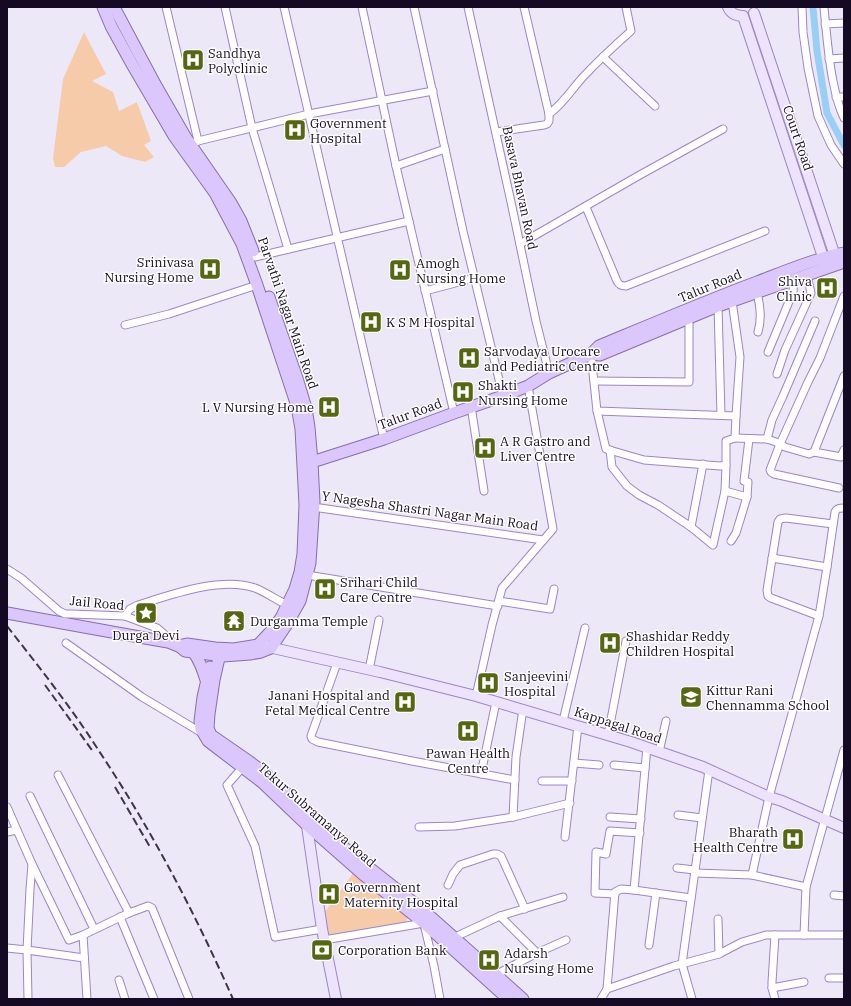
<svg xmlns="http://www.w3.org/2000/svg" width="851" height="1006" font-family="'IBM Plex Serif',serif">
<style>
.green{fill:#f5cbaa}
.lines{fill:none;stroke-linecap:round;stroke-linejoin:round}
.canal{stroke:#98cff7;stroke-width:7}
.street-casing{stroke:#9e84c9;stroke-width:9}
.secondary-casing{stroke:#9e84c9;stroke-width:12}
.primary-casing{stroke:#866dae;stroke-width:13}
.street{stroke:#fff;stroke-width:7}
.secondary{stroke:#ede3fd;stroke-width:10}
.primary{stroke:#dbc7fb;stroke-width:11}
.rail{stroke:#3e344b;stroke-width:2;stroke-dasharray:8 4;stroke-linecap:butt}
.labels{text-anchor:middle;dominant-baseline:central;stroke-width:3;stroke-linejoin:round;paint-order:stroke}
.poi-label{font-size:13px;fill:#150a23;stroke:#fff;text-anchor:start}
.street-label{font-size:13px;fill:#150a23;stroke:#fff}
</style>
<rect width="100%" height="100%" fill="#ede8f7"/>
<g class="green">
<path d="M 84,32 L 86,36 L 106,74 L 92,81 L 113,92 L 119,111 L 137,102 L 151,141 L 144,145 L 154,157 L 145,162 L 122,156 L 106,146 L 81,152 L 64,167 L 55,167 L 53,158 L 63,79 Z"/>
<path d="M 354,872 L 409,916 L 405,923 L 325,939 L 322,916 Z"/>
</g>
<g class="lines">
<path class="canal" d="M 813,7 L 817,51 L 827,113 L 838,134 L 844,145"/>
<g class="street-casing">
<g id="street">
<path d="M 166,7 L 198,141"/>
<path d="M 225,7 L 252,128 L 288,249"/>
<path d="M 284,7 L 384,439"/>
<path d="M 362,7 L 396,166 L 454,413"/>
<path d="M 414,7 L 463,231 L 503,396"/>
<path d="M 468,7 L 511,202 L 536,321 L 549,373"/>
<path d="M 802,7 L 803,32 L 808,68 L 818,116 L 831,145 L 844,164"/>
<path d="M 824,7 C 826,30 828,53 832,76 C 835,91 837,104 844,118"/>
<path d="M 825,24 L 844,23"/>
<path d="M 603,57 L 655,106"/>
<path d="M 829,59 L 844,58"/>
<path d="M 836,97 L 844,97"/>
<path d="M 549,114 C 563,104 572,89 583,77 C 598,61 614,46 631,31 L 626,7"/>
<path d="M 496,132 L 544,125 L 547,124 L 549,121 L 549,114 L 524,7"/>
<path d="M 187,145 L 191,144 L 198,141 L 309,114 L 433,91"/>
<path d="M 396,166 L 445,149"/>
<path d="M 586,207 L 617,281 C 619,285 621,286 626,286 L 765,231"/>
<path d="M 520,244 L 638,176 L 723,129"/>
<path d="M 255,257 L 409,221"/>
<path d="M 425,291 L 474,278"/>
<path d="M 757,292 C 760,306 762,318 758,332"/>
<path d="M 718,306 L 721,415"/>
<path d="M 125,325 L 169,314 L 257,285"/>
<path d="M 768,352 L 793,292 L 794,279"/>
<path d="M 591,354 L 597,411 L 680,414 L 736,416 L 740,357 L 732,301"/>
<path d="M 777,374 L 785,350 L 811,293 L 807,275"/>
<path d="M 844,376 L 814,452 L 841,457 L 844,450"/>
<path d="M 594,381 L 689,382 L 689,318"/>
<path d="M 471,406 L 484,491"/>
<path d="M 597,411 L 606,449 L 644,460 L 720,466 L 726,465 L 726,441 L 735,438 L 736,416"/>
<path d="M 735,438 L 767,439 L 776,442 L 785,447 L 809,454 L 814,452"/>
<path d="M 767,439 L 772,420 L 783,396 L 815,321"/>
<path d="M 610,450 L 612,467 L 627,486 L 639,495 L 658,505 L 691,527 L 713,545 L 725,491"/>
<path d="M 726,465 L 725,491 L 747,497 L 748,482 L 744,481 L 749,439"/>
<path d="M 839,488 L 774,474 L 771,472 L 770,470 L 780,444 L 808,382 L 820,358 L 844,296"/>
<path d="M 313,507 L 543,540"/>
<path d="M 691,527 L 703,464"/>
<path d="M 731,541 L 736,533 L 747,497"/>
<path d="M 772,558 L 827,567"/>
<path d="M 7,569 L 21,578 L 59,611 L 65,614 L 71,614 L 125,616 L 157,628 L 164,634 L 168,642"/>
<path d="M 307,575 L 498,606"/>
<path d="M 499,601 L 550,609 L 554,589"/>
<path d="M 125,616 L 130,609 L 138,605 C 170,595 221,576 255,588 C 265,592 277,600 287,605"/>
<path d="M 819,616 L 771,598 L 768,596 L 767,590 L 778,522 L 780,519 L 786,518 L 833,524"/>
<path d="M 66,643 L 142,697 L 202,733"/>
<path d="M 337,663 L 311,736 L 312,739 L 318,742 L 412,761 L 515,780"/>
<path d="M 369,670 L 379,620"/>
<path d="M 476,696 L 492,625 L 502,588 L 553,529 L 528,386"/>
<path d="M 563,721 L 585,628"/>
<path d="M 608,735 L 626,641"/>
<path d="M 659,752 L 666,721"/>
<path d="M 574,763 L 599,765"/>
<path d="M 614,765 L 645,768"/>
<path d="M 242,768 L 227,785 L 255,846 L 275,937 L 322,929"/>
<path d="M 481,774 L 496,702"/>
<path d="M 58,775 L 129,913"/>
<path d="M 542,781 L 572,781"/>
<path d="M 30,796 L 94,929"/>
<path d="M 7,807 L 17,830 L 32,864 L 30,889 L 27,950 L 28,999"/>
<path d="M 678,815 L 702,818"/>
<path d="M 513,817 L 570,803"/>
<path d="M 610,817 L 641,819"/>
<path d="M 419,827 L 455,826 L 513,817 L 516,757 L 523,709"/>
<path d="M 7,832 L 17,830"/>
<path d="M 565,837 L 578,726"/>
<path d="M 32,864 L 69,940 L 83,935"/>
<path d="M 677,868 L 695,870"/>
<path d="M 695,873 L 752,875 L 806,887"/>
<path d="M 752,875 L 769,797 L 819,616 L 827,567 L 835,512 C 837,508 840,508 844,508"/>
<path d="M 448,885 L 453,874 L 460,865 L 493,854 L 497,854 L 501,856 L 525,909"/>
<path d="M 634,890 L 691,898"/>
<path d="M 615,894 L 595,893 L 596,852 L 606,854 L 610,831 L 640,833"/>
<path d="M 834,895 L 844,896"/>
<path d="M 500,916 L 537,953"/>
<path d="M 120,917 L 154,999"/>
<path d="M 718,919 L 719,954"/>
<path d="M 424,924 L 434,966 L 440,999"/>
<path d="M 775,935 L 772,982 L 772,988 L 775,999"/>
<path d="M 804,935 L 806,887 L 844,750"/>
<path d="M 451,939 L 500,916 L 563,897"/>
<path d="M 324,940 L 424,923"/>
<path d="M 649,945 L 656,893"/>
<path d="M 7,948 L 27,950 L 84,958"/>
<path d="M 495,975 L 537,953 L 566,940"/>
<path d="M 829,978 L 844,978"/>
<path d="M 119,980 L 125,999"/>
<path d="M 772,988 L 804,982"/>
<path d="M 607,989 L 615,892 L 621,889 L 634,890 L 647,747"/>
<path d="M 87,999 L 83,935 L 129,913 L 148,906 L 152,908 L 189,999"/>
<path d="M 601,999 L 607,989 L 674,966 L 719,954 L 742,942 L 766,935 L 844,935"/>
<path d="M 692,999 L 682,964 L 709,770"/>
</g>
</g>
<g class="secondary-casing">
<g id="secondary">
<path d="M 728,7 C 731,14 736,16 743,16 L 826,266"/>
<path d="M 754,13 L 837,262"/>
<path d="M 264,646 L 380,672 L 476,696 L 631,742 L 703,767 L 769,797 L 782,801 L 844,828"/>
<path d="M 306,819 L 322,929 L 336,999"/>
</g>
</g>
<g class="primary-casing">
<g id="primary">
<path d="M 114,7 L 155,84 L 186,138 L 231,203 L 241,221 L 253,251"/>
<path d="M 591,354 L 600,355 L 718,306 L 844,262"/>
<path d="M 305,463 L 312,462 L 384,439 L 454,413 L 503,396 L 528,386 L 549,373 L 591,354 L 599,346 C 652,324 704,302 757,282 C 786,271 814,259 844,253"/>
<path d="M 7,613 L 145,638 L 168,642 L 178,646 L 187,644 L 215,648 L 234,649 L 258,645 L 274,628 L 282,616 L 295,589 L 300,572 L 303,554 L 305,505 L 301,429 L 297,406 L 257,285 L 242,244 L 215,193 L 174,136 L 133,66 L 111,26 L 103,7"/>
<path d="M 180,647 L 185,651 L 223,656 L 250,654 L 261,652 L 271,648 L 287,624 L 300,601 L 310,563 L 314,502 L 312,462 L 309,427 L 306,408 L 297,378 L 269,297"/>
<path d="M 221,649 L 214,680 L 209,714 L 208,728 L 210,733 L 211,735 L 250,762 L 268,776 L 348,851 L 423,910 L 523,999"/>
<path d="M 194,653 C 200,661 203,670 206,680"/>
<path d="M 210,667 L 203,697 L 200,721 L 201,729 L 208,741 L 263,783 L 307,825 L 365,876 L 424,923 L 508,999"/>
</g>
</g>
<use href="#street" class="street"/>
<use href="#secondary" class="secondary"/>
<use href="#primary" class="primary"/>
<g class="rail">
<path d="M 7,626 C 39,667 71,707 99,751 C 151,829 195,913 233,999"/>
<path d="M 45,685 L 94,753"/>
<path d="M 115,787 L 150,847"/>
</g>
</g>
<defs>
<g id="hospital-square" transform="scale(1.15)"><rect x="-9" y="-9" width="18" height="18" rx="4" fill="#566711" stroke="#fff"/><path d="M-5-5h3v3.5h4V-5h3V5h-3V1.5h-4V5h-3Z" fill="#fff"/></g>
<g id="sight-square" transform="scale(1.15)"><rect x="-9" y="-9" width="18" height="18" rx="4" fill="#566711" stroke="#fff"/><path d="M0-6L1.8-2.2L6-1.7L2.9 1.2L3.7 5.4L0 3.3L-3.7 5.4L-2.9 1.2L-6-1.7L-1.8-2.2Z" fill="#fff"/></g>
<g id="temple-square" transform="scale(1.15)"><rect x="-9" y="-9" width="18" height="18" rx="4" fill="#566711" stroke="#fff"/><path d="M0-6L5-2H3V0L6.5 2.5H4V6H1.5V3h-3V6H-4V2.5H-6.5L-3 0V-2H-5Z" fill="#fff"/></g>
<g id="school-square" transform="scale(1.15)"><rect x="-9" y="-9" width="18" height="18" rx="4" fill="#566711" stroke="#fff"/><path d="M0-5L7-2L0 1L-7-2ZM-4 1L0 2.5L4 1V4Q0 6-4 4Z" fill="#fff"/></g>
<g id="bank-square" transform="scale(1.15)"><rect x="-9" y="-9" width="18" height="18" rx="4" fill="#566711" stroke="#fff"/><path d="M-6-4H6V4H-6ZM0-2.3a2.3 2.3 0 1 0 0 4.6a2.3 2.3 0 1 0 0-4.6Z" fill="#fff"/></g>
</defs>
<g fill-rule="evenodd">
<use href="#hospital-square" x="193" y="60"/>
<use href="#hospital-square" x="295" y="130"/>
<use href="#hospital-square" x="210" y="269"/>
<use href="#hospital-square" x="400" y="270"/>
<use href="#hospital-square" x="827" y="288"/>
<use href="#hospital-square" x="371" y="322"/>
<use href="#hospital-square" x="469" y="358"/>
<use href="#hospital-square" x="463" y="392"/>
<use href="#hospital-square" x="329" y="407"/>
<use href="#hospital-square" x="485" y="448"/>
<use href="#hospital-square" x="325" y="589"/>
<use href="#sight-square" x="146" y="613"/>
<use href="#temple-square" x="234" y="621"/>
<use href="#hospital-square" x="610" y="643"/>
<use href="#hospital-square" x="488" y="683"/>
<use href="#school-square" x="691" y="697"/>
<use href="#hospital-square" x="405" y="702"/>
<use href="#hospital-square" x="468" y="731"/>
<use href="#hospital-square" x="793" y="839"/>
<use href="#hospital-square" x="329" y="894"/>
<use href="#bank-square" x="322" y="950"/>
<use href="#hospital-square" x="489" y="960"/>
</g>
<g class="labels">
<g class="poi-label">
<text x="208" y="53">Sandhya<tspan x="208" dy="15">Polyclinic</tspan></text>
<text x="310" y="123">Government<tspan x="310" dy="15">Hospital</tspan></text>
<text x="194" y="262" text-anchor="end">Srinivasa<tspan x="194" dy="15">Nursing Home</tspan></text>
<text x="416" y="263">Amogh<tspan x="416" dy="15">Nursing Home</tspan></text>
<text x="812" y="281" text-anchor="end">Shiva<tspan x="812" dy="15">Clinic</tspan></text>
<text x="386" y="322">K S M Hospital</text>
<text x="484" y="351">Sarvodaya Urocare<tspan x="484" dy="15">and Pediatric Centre</tspan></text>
<text x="478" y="385">Shakti<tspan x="478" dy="15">Nursing Home</tspan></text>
<text x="314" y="407" text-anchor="end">L V Nursing Home</text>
<text x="500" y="441">A R Gastro and<tspan x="500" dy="15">Liver Centre</tspan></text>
<text x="340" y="582">Srihari Child<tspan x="340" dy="15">Care Centre</tspan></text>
<text x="250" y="621">Durgamma Temple</text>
<text x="146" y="635" text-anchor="middle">Durga Devi</text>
<text x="626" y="636">Shashidar Reddy<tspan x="626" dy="15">Children Hospital</tspan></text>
<text x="504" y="676">Sanjeevini<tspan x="504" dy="15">Hospital</tspan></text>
<text x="706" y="690">Kittur Rani<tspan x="706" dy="15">Chennamma School</tspan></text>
<text x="390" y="695" text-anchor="end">Janani Hospital and<tspan x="390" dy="15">Fetal Medical Centre</tspan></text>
<text x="468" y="753" text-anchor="middle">Pawan Health<tspan x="468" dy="15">Centre</tspan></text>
<text x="778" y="832" text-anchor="end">Bharath<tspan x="778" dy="15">Health Centre</tspan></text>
<text x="344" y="887">Government<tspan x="344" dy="15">Maternity Hospital</tspan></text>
<text x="338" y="950">Corporation Bank</text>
<text x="504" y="953">Adarsh<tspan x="504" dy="15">Nursing Home</tspan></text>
</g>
<g class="street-label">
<text transform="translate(798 138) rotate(71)">Court Road</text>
<text transform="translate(520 188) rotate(78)">Basava Bhavan Road</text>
<text transform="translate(710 286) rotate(-22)">Talur Road</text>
<text transform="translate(288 313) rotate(71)">Parvathi Nagar Main Road</text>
<text transform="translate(410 414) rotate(-20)">Talur Road</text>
<text transform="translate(430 511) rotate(8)">Y Nagesha Shastri Nagar Main Road</text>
<text transform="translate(97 603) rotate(5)">Jail Road</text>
<text transform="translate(618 725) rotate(18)">Kappagal Road</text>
<text transform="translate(317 815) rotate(41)">Tekur Subramanya Road</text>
</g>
</g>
<rect width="851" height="1006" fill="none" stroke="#150a23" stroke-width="16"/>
</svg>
